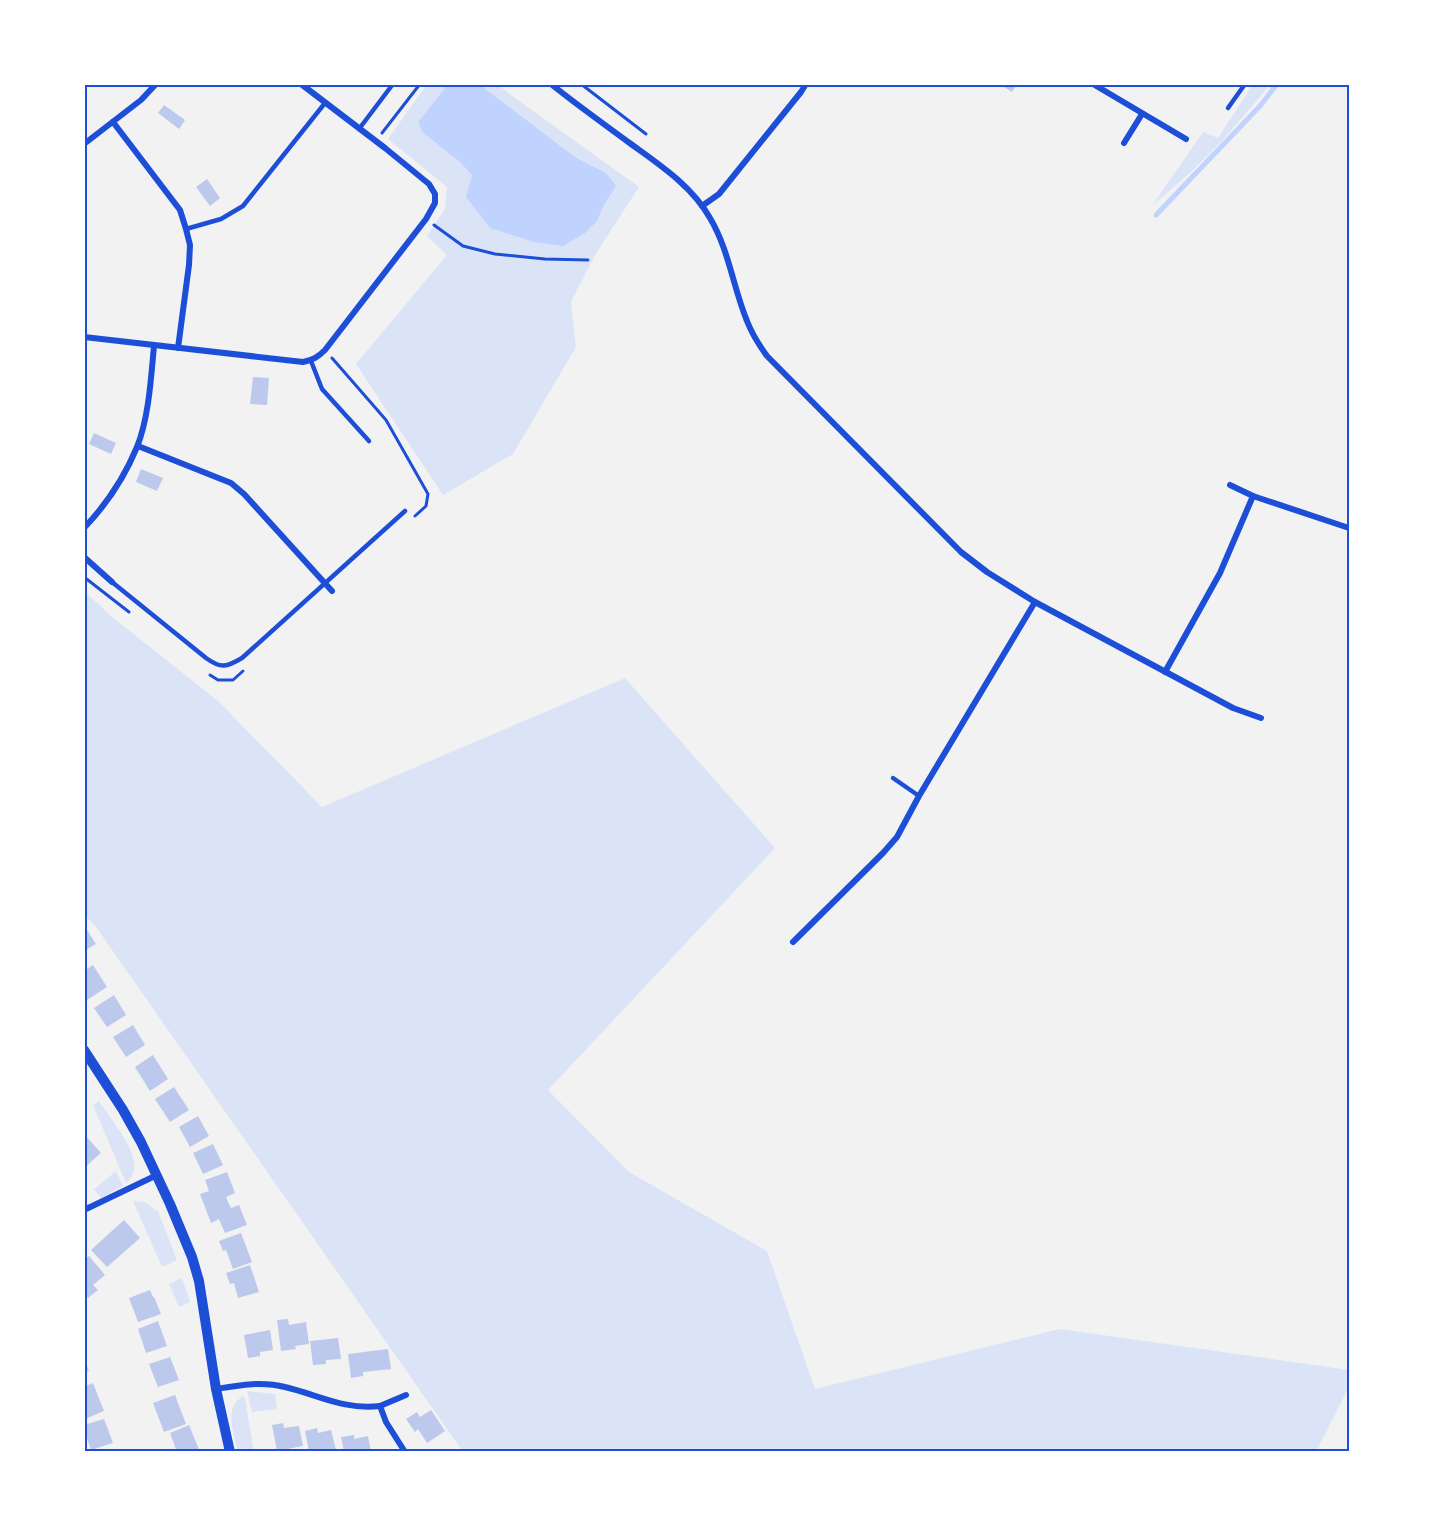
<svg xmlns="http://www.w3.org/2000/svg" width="1433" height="1536" font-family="Helvetica,sans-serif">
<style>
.green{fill:#dbe4f7}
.water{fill:#bfd3fe}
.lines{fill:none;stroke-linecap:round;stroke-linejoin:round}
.stream{stroke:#bfd3fe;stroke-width:5}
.building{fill:#bdc9ec}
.path{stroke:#1d4ed8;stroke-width:3}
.service{stroke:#1d4ed8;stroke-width:4.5}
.minor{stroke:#1d4ed8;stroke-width:6}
.tertiary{stroke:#1d4ed8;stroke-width:10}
.neatline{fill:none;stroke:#1d4ed8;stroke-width:2}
</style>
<rect width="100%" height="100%" fill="#f2f2f2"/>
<g class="green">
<path d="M 427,84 L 448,84 L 418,122 L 422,132 L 461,163 L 472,177 L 597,221 L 604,205 L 606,173 L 575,157 L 479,84 L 496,84 L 639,187 L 595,255 L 571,302 L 576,347 L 513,454 L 443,495 L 356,364 L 447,255 L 427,236 L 445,209 L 447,187 L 388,139 Z"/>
<path d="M 1253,84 L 1269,84 L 1265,91 L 1221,142 L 1193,170 L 1152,206 L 1203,132 L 1218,138 Z"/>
<path d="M 84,591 L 111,616 L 218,701 L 322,807 L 625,678 L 775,848 L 548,1090 L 629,1172 L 767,1251 L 815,1389 L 1060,1329 L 1349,1370 L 1349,1387 L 1316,1452 L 463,1452 L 96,927 L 84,914 Z"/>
<path d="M 99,1101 C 109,1116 129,1141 133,1157 C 136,1167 134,1177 126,1183 L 93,1105 Z"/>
<path d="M 116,1171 L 123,1186 L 101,1198 L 94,1189 Z"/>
<path d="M 133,1201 L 144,1202 L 158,1211 L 177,1260 L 162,1267 Z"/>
<path d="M 182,1278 L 190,1302 L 179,1307 L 169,1284 Z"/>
<path d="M 247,1391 L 275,1394 L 277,1409 L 252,1412 Z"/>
<path d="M 243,1396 L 245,1399 L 254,1452 L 238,1452 C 234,1433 223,1408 243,1396 Z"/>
</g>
<path class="water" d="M 448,84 L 479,84 L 575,157 L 606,173 L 616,186 L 604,205 L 597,221 L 585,233 L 563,246 L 534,242 L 490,228 L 466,197 L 472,176 L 461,163 L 422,132 L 418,122 Z"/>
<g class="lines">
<path class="stream" d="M 1156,215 L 1260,106 L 1277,84"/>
</g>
<g class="building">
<path d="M 999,84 L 1017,84 L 1012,92 Z"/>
<path d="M 164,105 L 185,120 L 179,129 L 158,113 Z"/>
<path d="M 207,179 L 220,198 L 210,206 L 196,187 Z"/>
<path d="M 253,377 L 269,378 L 267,405 L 250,404 Z"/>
<path d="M 94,433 L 116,443 L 111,454 L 89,444 Z"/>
<path d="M 141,469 L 163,478 L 157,491 L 136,482 Z"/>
<path d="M 87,930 L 96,944 L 84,951 L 84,932 Z"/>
<path d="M 93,965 L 107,987 L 87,1000 L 84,996 L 84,971 Z"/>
<path d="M 114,995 L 126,1015 L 107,1027 L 94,1008 Z"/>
<path d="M 133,1025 L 145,1045 L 126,1057 L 113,1037 Z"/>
<path d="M 153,1055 L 168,1079 L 150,1091 L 135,1067 Z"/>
<path d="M 174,1087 L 189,1110 L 170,1122 L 155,1099 Z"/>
<path d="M 198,1116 L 209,1136 L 190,1147 L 179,1127 Z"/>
<path d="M 84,1134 L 101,1153 L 84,1168 Z"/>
<path d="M 213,1144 L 223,1165 L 203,1174 L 193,1153 Z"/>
<path d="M 227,1172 L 235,1193 L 226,1197 L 228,1202 L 231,1208 L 239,1205 L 247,1225 L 225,1233 L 219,1219 L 211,1223 L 200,1194 L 209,1191 L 205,1180 Z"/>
<path d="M 124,1220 L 140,1238 L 107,1267 L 91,1250 Z"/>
<path d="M 241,1233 L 252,1262 L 233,1269 L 226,1250 L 223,1251 L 219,1241 Z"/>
<path d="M 89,1256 L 105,1275 L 93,1285 L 98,1290 L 88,1298 L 84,1293 L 85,1285 L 84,1284 L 84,1260 Z"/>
<path d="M 250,1265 L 259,1292 L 238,1298 L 234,1283 L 230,1284 L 226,1273 Z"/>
<path d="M 150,1290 L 153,1297 L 154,1297 L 161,1314 L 138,1322 L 129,1298 Z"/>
<path d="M 288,1319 L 289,1325 L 306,1322 L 309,1344 L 295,1346 L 296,1349 L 281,1351 L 277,1320 Z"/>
<path d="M 158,1321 L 167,1346 L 146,1353 L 138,1329 Z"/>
<path d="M 270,1330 L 273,1350 L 260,1352 L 260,1356 L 248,1358 L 244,1335 Z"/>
<path d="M 338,1338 L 341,1359 L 326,1360 L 326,1364 L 313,1365 L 310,1341 Z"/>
<path d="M 388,1349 L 391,1369 L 363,1372 L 363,1376 L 351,1378 L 348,1354 Z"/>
<path d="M 170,1357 L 179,1380 L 158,1387 L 149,1364 Z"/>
<path d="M 84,1358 L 89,1371 L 84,1372 Z"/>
<path d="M 93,1383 L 104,1411 L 85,1419 L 84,1387 Z"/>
<path d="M 175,1395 L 186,1424 L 164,1432 L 153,1403 Z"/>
<path d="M 431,1410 L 445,1431 L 427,1443 L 418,1429 L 415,1432 L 406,1419 L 417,1412 L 420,1417 Z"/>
<path d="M 104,1419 L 113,1443 L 91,1450 L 84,1429 L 84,1425 Z"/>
<path d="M 283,1423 L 284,1428 L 299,1426 L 303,1446 L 277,1451 L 272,1425 Z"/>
<path d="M 189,1425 L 200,1452 L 177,1452 L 170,1433 Z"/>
<path d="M 317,1428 L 318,1433 L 331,1430 L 336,1450 L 328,1452 L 309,1452 L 305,1431 Z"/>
<path d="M 354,1435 L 354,1439 L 368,1436 L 371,1452 L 344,1452 L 341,1437 Z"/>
</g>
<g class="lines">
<g class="path">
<path d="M 581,84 L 646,134"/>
<path d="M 382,133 L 420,84"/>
<path d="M 434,225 L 463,246 L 495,254 L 545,259 L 588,260"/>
<path d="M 332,358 L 386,420 L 428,494 L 426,506 L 415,516"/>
<path d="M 84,577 L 129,612"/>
<path d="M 210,675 L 218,680 L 233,680 L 243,671"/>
</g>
<g class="service">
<path d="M 1228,108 L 1245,84"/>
<path d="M 359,129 L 393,84"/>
<path d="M 186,229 L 221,219 L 243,206 L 325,103"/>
<path d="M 311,361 L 322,389 L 369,441"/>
<path d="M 112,582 L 206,658 C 221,669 227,667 242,658 L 405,511"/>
<path d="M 893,778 L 919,796"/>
</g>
<g class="minor">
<path d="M 551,84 C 577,105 604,124 631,144 C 660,165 692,186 710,218 C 729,250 733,287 747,321 C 752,334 759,345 767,356 L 961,552 L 987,572 L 1035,602 L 1233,708 L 1261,718"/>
<path d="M 1093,84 L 1186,139"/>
<path d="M 113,122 L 180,210 L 186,229 L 190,245 L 189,265 L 178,348"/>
<path d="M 1124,143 L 1142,114"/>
<path d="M 84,144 L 141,100 L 156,84"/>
<path d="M 702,206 L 719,194 L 801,92 L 806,84"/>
<path d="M 84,337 L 303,362 C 313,360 318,357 325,350 L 426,219 L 435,203 L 435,194 L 429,184 L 385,148 L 301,84"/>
<path d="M 138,446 L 231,483 L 244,494 L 332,591"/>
<path d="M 1230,485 L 1253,496 L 1349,528"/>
<path d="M 84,528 C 106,505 125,476 137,447 C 149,417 151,377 154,346"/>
<path d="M 84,557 L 112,582"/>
<path d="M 1165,672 L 1220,573 L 1253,496"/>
<path d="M 793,942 L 883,853 L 897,837 L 919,796 L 1035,602"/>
<path d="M 84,1210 L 157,1175"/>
<path d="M 216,1389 C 240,1385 262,1381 285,1387 C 319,1395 343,1410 380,1406 L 386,1422 L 405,1452"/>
<path d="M 380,1406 L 406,1395"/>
</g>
<path class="tertiary" d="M 84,1050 L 123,1110 L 141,1142 L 170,1204 L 192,1257 L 199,1281 L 216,1389 L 230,1452"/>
</g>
<rect width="1433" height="1536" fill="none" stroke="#ffffff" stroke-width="171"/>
<rect x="86" y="86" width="1262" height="1364" class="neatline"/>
</svg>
